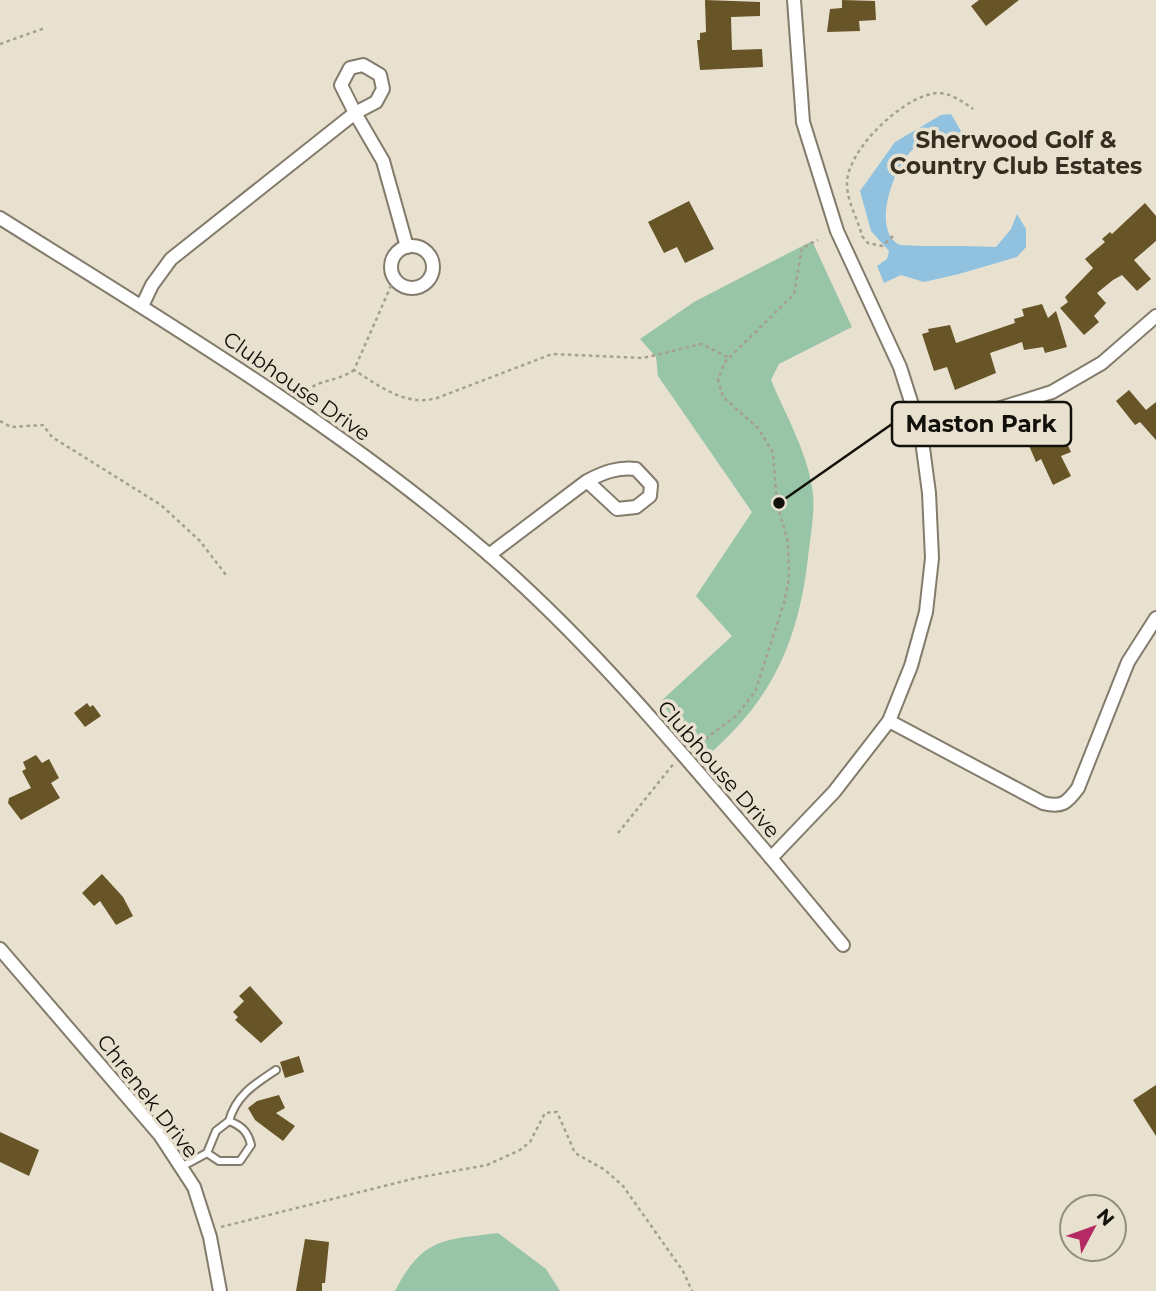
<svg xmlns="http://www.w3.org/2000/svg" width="1156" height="1291" font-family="Montserrat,sans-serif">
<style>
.green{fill:#98c5a8}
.water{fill:#90c2df}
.building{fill:#675427}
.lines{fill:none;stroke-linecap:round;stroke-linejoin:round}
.lane-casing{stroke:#837b6b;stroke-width:10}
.street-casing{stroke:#837b6b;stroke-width:16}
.path{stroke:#a59f91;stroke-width:2.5;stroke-dasharray:3.5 3.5;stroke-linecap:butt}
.lane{stroke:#fff;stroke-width:6}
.street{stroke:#fff;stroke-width:12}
.labels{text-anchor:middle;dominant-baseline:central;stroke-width:7;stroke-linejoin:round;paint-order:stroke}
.street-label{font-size:21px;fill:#12100a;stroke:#e9e1cf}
.neighbourhood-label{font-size:23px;font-weight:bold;fill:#362f21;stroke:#e9e1cf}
.leader{fill:none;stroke:#12100a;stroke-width:2.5}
.callout-dot{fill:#12100a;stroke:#e9e1cf;stroke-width:2.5}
.callout{fill:#e9e1cf;stroke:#12100a;stroke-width:2.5}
.callout-label{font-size:23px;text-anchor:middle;font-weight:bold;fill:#12100a}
</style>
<rect width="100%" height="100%" fill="#e9e1cf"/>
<g class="green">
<path d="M 812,241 L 852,327 L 779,364 L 771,380 C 786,416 809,455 813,494 C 815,515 810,538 808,558 C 798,643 772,700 707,756 L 660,702 L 732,636 L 696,596 L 752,512 L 658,376 L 656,357 L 640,339 L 694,302 Z"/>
<path d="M 498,1233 L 546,1269 L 560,1291 L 395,1291 C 423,1237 443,1240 498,1233 Z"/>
</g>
<path class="water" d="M 951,114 L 961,131 C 956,148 933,142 918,145 C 895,160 869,231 900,245 C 930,247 964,245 996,247 L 1011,229 L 1017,214 L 1026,229 L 1026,247 L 1017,257 L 959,274 L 924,282 L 901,275 L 884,283 L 877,266 L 887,259 L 889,251 L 871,231 L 860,191 L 895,142 L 941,115 Z"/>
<g class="building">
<path d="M 705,0 L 760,2 L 760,16 L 731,17 L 732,50 L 762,49 L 763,67 L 700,70 L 697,40 L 700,40 L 700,33 L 706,32 Z"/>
<path d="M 842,0 L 875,1 L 876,20 L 859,21 L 860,31 L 827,32 L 830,9 L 842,8 Z"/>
<path d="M 979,0 L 1019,0 L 986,26 L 971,6 Z"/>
<path d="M 689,201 L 714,249 L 685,263 L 677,247 L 664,253 L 648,222 Z"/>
<path d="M 1145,203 L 1156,216 L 1156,241 L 1134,260 L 1151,279 L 1137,291 L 1122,275 L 1113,280 L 1097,293 L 1106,303 L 1094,316 L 1099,322 L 1084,335 L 1060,308 L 1068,302 L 1065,297 L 1093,268 L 1085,259 L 1105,242 L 1102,239 L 1110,232 L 1112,234 Z"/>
<path d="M 1042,304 L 1048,318 L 1056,311 L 1067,347 L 1045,353 L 1043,347 L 1024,350 L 1022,342 L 990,353 L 996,373 L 955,390 L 947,367 L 934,371 L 922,334 L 929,332 L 928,329 L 950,325 L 956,343 L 1015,323 L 1014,319 L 1024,316 L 1022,309 Z"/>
<path d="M 1129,390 L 1146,410 L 1156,402 L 1156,440 L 1140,422 L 1135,425 L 1116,401 Z"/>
<path d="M 1038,427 L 1045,443 L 1064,437 L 1071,452 L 1061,456 L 1071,476 L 1053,485 L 1041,459 L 1036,462 L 1024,434 Z"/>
<path d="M 87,703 L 90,707 L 93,705 L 101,716 L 85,727 L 74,713 Z"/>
<path d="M 36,755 L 42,763 L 49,759 L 59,778 L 51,783 L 60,798 L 21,820 L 8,803 L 9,798 L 31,788 L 22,771 L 26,769 L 23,762 Z"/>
<path d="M 102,874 L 123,897 L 133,916 L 116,925 L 100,901 L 94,906 L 82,893 Z"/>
<path d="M 250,986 L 283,1023 L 261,1043 L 235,1020 L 238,1017 L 233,1012 L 244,1001 L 239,996 Z"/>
<path d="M 299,1056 L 304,1072 L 285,1078 L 280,1062 Z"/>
<path d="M 1156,1085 L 1156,1136 L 1133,1100 Z"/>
<path d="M 279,1095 L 285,1108 L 276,1113 L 295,1126 L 283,1141 L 255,1120 L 248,1108 L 257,1101 Z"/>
<path d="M 0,1132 L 39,1150 L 29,1176 L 0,1162 Z"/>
<path d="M 305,1239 L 329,1242 L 325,1283 L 322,1283 L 322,1291 L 296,1291 Z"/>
</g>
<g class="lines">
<g class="lane-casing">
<g id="lane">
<path d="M 229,1121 C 236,1095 255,1084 276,1070"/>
<path d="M 181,1167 L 207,1153 L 219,1161 L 240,1161 L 251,1145 C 248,1132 242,1126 229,1121 L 216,1131 L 207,1153"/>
</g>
</g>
<g class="street-casing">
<g id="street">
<path d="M 363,65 L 380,75 L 383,89 L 376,102 L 355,113 L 341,85 L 350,68 Z"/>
<path d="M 0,218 C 167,323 337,424 487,553 C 592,644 682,753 771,858 L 834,792 L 889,721 L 911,666 L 926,612 L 932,558 L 929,493 L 921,433 L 900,367 L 837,231 L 803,122 L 794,0"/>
<circle cx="412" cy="267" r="21"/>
<path d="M 142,306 L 152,285 L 171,259 L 355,113 L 383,161 L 407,247"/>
<path d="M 921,433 L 1052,392 L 1102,363 L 1156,316"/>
<path d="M 489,555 L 587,481 C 604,472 618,467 636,469 L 651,485 L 650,496 L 636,507 L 617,509 L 587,481"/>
<path d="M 889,721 L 1043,803 C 1062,808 1067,803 1078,788 L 1128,662 L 1156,618"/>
<path d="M 771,858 L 843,945"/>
<path d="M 0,949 L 160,1135 L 194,1187 L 210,1237 L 220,1291"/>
</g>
</g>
<g class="path">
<path d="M 0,44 L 45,28"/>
<path d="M 893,236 L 882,246 L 868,243 L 862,236 C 858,219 847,202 847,184 C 846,150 906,93 939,93 C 953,94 963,102 973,109"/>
<path d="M 394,279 L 354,370 C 379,386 406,407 437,398 L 552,354 L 643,358 L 702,344 L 729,358"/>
<path d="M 302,396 C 316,378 336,383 354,370"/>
<path d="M 0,421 L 11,427 L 43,425 L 52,437 L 161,505 L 200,541 L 226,575"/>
<path d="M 694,747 L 736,716 L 755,692 L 784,603 L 789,578 L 788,542 L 777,504 L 773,453 L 758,428 L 723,397 L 718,379 L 725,362 L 794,294 L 802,248 L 818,240"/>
<path d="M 618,833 L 675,762"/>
<path d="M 221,1227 L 416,1178 L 487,1165 L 520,1150 L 530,1142 L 545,1113 L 557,1112 L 575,1153 L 605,1170 L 623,1186 L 683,1271 L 692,1291"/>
</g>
<use href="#lane" class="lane"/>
<use href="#street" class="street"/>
</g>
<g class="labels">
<g class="street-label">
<text transform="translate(297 386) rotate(35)">Clubhouse Drive</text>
<text transform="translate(719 769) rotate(49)">Clubhouse Drive</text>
<text transform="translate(148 1096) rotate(52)">Chrenek Drive</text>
</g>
<g class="neighbourhood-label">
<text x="1016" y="140">Sherwood Golf &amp;<tspan x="1016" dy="26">Country Club Estates</tspan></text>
</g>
</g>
<path class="leader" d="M779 503L892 424"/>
<circle class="callout-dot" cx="779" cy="503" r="7"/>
<rect class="callout" x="892" y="402" width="179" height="44" rx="7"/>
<g class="callout-label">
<text x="981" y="432">Maston Park</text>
</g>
<g transform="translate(1093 1228) rotate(49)"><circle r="33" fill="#e9e1cf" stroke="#938d80" stroke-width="2"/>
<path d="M0-5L12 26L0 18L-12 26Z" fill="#b52a63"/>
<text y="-10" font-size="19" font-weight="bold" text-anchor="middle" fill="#12100a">N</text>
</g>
</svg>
